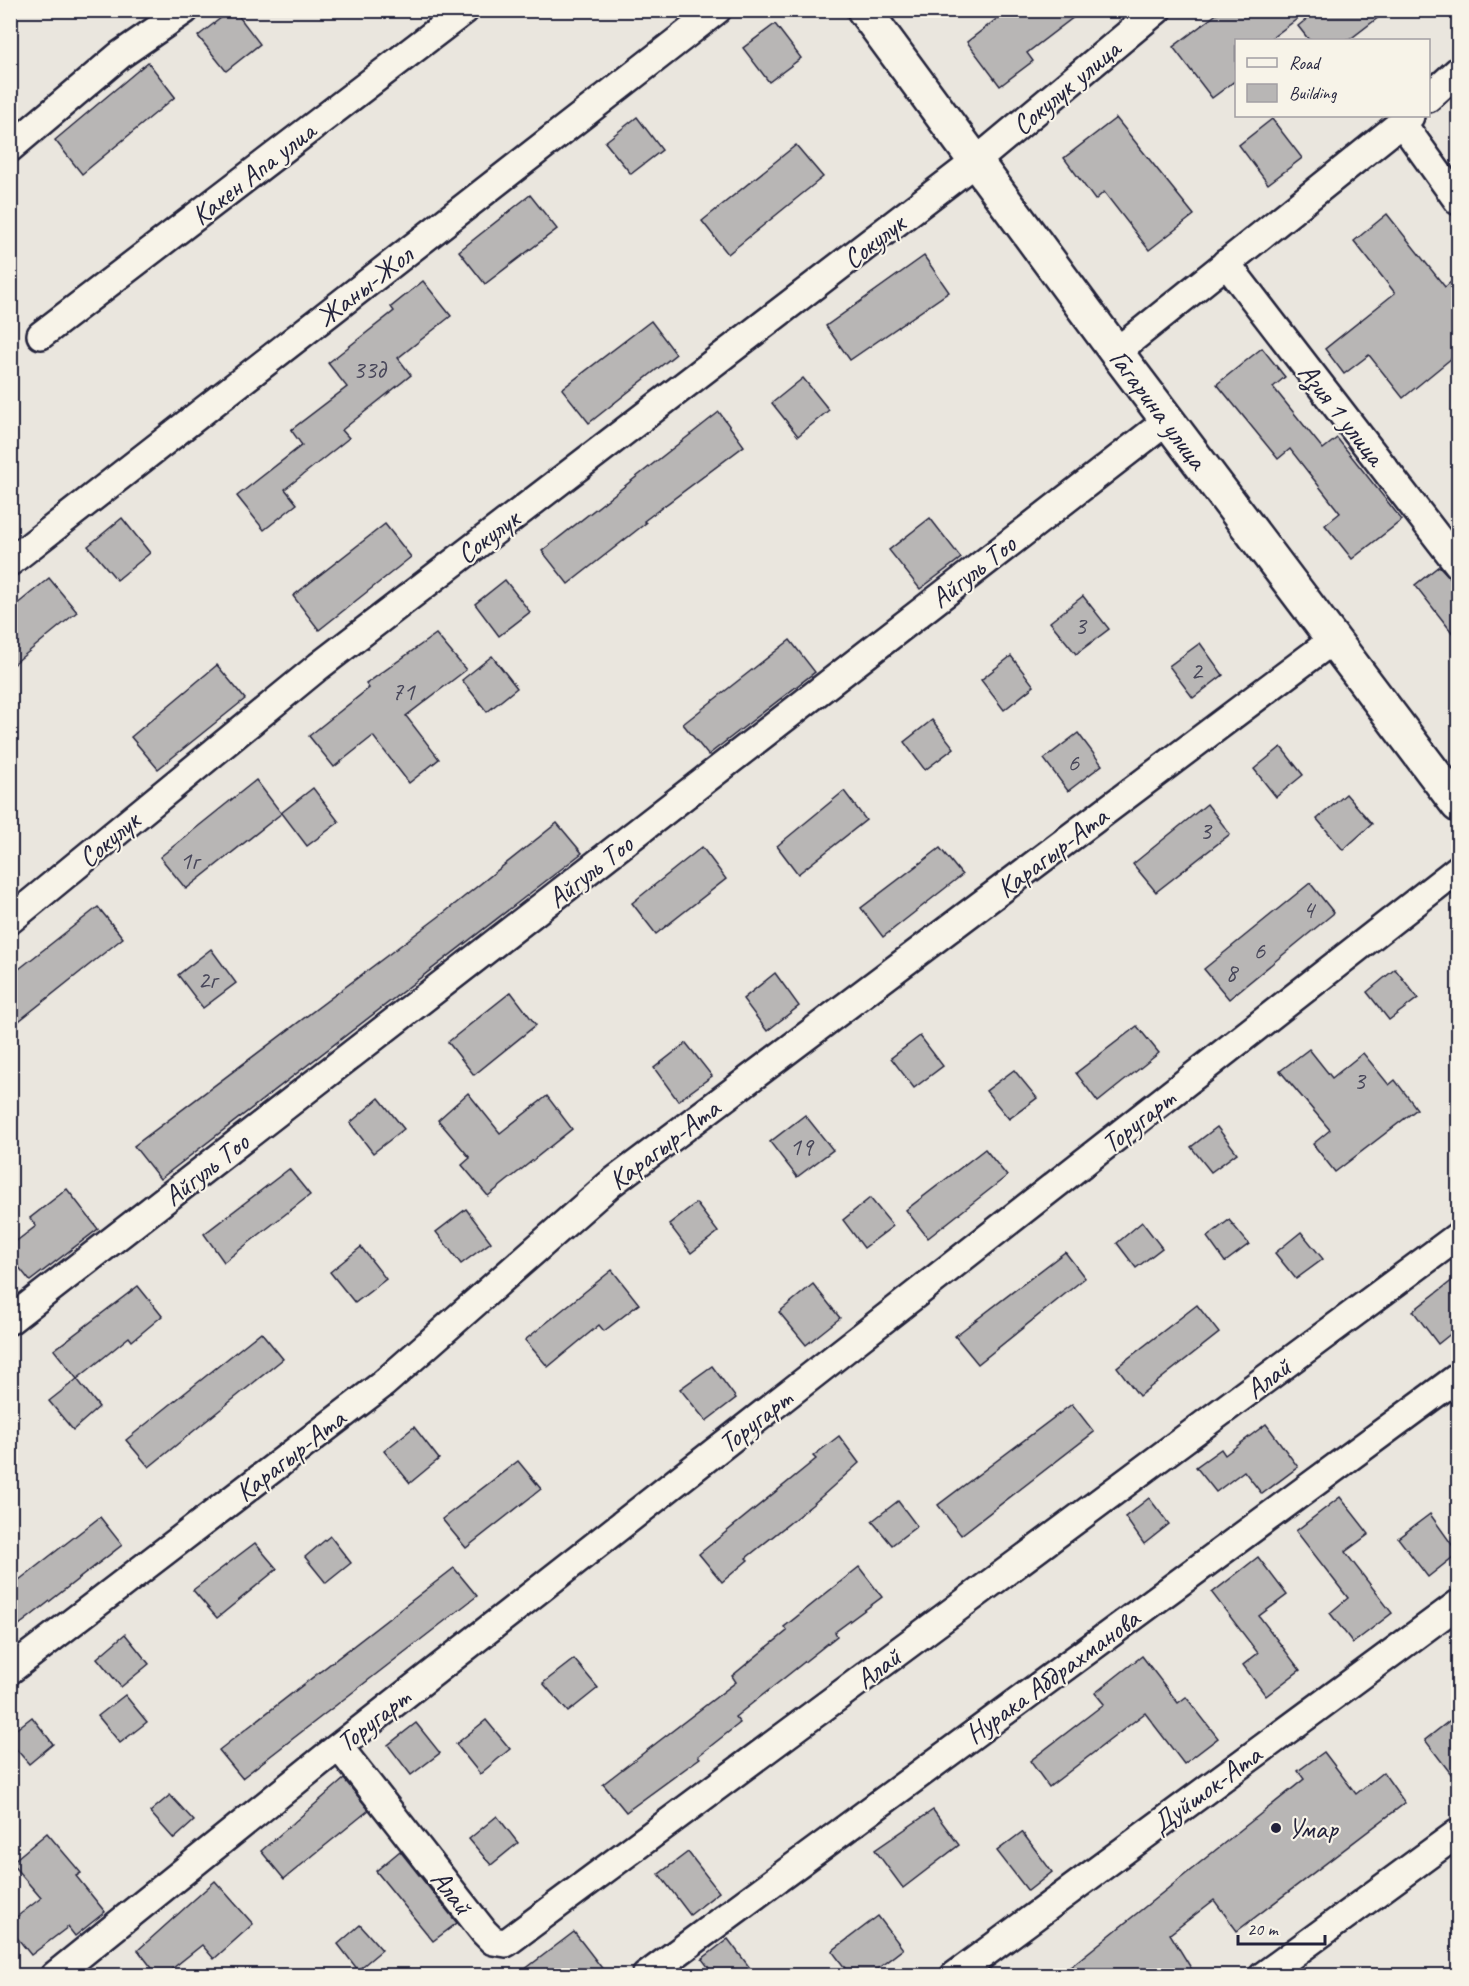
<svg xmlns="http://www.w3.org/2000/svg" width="1469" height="1986" font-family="Caveat,sans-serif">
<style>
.building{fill:#b8b6b5;stroke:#22223b;stroke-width:1.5}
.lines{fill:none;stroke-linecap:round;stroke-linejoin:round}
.minor-casing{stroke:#22223b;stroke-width:32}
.secondary-casing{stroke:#22223b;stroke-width:38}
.minor{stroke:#f7f3e8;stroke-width:27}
.secondary{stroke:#f7f3e8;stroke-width:33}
.poi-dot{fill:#22223b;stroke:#f7f3e8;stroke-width:2}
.labels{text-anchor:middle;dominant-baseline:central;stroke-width:4.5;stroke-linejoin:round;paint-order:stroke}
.number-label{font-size:26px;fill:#48475a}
.street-label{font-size:28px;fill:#22223b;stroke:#f7f3e8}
.poi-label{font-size:28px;fill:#22223b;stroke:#f7f3e8;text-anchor:start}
</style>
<rect width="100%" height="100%" fill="#eae6de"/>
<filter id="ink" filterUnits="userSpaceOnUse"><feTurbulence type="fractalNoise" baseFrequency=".0167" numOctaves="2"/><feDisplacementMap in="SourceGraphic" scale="12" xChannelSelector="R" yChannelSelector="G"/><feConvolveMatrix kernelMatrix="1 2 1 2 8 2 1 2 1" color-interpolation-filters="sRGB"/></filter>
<g filter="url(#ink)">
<g class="building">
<path d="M 231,10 L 234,10 L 260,44 L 226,71 L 198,36 Z"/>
<path d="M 1008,10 L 1083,10 L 1027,53 L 1033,61 L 1000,86 L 967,42 Z"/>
<path d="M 1222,10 L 1309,10 L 1269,40 L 1236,40 L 1236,80 L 1212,98 L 1173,47 Z"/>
<path d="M 1318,10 L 1388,10 L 1349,40 L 1309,40 L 1298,26 Z"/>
<path d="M 775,24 L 801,58 L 769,82 L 743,48 Z"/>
<path d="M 148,62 L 175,97 L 82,174 L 55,140 Z"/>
<path d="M 637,117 L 662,150 L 631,174 L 605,142 Z"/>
<path d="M 1116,118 L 1194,215 L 1149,250 L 1104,192 L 1095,200 L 1064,158 Z"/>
<path d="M 1272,119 L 1302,158 L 1268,184 L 1239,145 Z"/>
<path d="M 796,145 L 823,177 L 728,254 L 702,221 Z"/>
<path d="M 530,195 L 557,229 L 485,284 L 459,251 Z"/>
<path d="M 1387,214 L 1445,287 L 1458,276 L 1458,353 L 1403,398 L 1369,355 L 1344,374 L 1325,349 L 1395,293 L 1354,241 Z"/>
<path d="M 924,256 L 949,292 L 850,360 L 826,326 Z"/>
<path d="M 423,281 L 451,316 L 398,358 L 411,375 L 342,430 L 349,438 L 285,489 L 297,504 L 264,530 L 237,496 L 302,445 L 291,430 L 347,387 L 328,363 L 394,311 L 391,307 Z"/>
<path d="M 651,321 L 676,354 L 589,423 L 562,389 Z"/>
<path d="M 1262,348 L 1285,377 L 1273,387 L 1323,449 L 1337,438 L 1402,520 L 1352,559 L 1325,525 L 1340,513 L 1290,449 L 1278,459 L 1217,384 Z"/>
<path d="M 803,378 L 829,410 L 798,436 L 772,403 Z"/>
<path d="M 719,412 L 744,446 L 644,521 L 646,523 L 568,584 L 542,551 Z"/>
<path d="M 122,518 L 150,553 L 117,580 L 88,546 Z"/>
<path d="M 930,518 L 961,558 L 920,589 L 889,550 Z"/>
<path d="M 385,524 L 411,557 L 319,630 L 293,596 Z"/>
<path d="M 1439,566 L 1458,586 L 1458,640 L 1415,585 Z"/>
<path d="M 49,578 L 77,612 L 10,667 L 10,610 Z"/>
<path d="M 505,580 L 530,612 L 499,636 L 475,604 Z"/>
<path d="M 1083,596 L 1109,629 L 1076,654 L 1050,622 Z"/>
<path d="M 436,634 L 466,670 L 406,716 L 439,759 L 409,783 L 373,736 L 334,767 L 309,736 L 369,688 L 366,684 Z"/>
<path d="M 790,640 L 815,672 L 708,755 L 683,724 Z"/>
<path d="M 1200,643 L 1223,675 L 1193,698 L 1169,666 Z"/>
<path d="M 492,656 L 517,688 L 487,712 L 462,680 Z"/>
<path d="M 1011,656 L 1034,686 L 1004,710 L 981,680 Z"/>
<path d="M 217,665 L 245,699 L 158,769 L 131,737 Z"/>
<path d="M 932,720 L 954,748 L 925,770 L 904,742 Z"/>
<path d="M 1078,733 L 1102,765 L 1068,791 L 1044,759 Z"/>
<path d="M 1281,747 L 1303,775 L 1276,797 L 1254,769 Z"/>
<path d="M 256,780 L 281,813 L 313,788 L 339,822 L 307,846 L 282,813 L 186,889 L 160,857 Z"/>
<path d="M 844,791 L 866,820 L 798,874 L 777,846 Z"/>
<path d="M 1346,794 L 1372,824 L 1343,850 L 1317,819 Z"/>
<path d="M 1207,804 L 1230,834 L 1156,892 L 1133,864 Z"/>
<path d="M 557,823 L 582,853 L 160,1179 L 134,1146 L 445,912 Z"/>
<path d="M 702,847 L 726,879 L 656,934 L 632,903 Z"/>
<path d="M 940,848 L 962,875 L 883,937 L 861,908 Z"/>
<path d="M 1310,883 L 1334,913 L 1229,999 L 1204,969 Z"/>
<path d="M 98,907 L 123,938 L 10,1028 L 10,976 Z"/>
<path d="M 211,949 L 236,983 L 203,1008 L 178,975 Z"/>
<path d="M 1395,969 L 1418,998 L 1389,1020 L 1367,992 Z"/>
<path d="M 775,973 L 799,1006 L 767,1031 L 743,999 Z"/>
<path d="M 511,992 L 536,1025 L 474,1075 L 448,1042 Z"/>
<path d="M 1137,1026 L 1159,1053 L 1098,1102 L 1076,1073 Z"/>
<path d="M 920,1036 L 943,1066 L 914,1088 L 891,1058 Z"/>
<path d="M 686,1043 L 712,1076 L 678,1101 L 654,1068 Z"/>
<path d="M 1309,1049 L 1332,1078 L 1363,1053 L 1389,1085 L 1395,1080 L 1417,1109 L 1335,1172 L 1313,1144 L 1330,1130 L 1280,1071 Z"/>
<path d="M 1014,1070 L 1037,1098 L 1009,1119 L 986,1091 Z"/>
<path d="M 468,1093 L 500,1133 L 547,1096 L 572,1129 L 488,1196 L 462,1165 L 470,1158 L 438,1120 Z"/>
<path d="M 379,1098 L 404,1129 L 373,1153 L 350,1123 Z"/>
<path d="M 805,1115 L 833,1150 L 797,1177 L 770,1142 Z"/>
<path d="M 1217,1127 L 1237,1153 L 1211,1172 L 1191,1147 Z"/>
<path d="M 985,1149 L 1007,1176 L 928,1238 L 906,1210 Z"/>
<path d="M 289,1169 L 310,1195 L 224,1262 L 204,1234 Z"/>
<path d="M 67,1189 L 98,1229 L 30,1281 L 10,1256 L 10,1246 L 36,1226 L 30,1218 Z"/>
<path d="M 870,1198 L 893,1226 L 864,1248 L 843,1220 Z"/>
<path d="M 696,1203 L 718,1232 L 691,1253 L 669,1224 Z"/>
<path d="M 466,1209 L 491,1242 L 461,1264 L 436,1232 Z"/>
<path d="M 1229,1220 L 1249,1244 L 1225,1262 L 1207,1237 Z"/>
<path d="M 1142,1222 L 1162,1248 L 1136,1268 L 1117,1243 Z"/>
<path d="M 1301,1232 L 1323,1259 L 1296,1279 L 1275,1253 Z"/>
<path d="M 361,1247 L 386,1279 L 355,1303 L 330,1272 Z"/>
<path d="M 1065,1252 L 1085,1278 L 978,1364 L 955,1336 Z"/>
<path d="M 612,1270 L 639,1304 L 604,1331 L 599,1325 L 548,1367 L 525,1340 Z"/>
<path d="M 1458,1276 L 1458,1328 L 1438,1344 L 1413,1311 Z"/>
<path d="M 813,1284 L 840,1318 L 806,1345 L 779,1312 Z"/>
<path d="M 138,1286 L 162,1316 L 132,1341 L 129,1337 L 77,1379 L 54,1350 Z"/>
<path d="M 1197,1305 L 1219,1333 L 1139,1396 L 1117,1367 Z"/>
<path d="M 261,1332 L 283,1359 L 149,1467 L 126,1440 Z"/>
<path d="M 712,1366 L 736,1398 L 706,1421 L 680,1389 Z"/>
<path d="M 77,1379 L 99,1407 L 73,1430 L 49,1401 Z"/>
<path d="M 1072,1404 L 1094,1432 L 961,1535 L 938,1505 Z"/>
<path d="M 1266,1424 L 1298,1467 L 1262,1494 L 1244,1471 L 1216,1492 L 1196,1467 L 1221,1449 L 1225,1455 Z"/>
<path d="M 414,1427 L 439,1459 L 410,1483 L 384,1451 Z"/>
<path d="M 839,1436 L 859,1463 L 812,1505 L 746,1558 L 748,1560 L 722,1582 L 699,1554 L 816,1459 L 813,1456 Z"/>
<path d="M 518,1461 L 541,1489 L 466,1548 L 442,1519 Z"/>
<path d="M 1340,1497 L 1369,1534 L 1345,1552 L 1392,1613 L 1353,1643 L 1330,1613 L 1348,1598 L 1296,1531 Z"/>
<path d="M 1149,1498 L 1169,1524 L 1144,1544 L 1125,1517 Z"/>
<path d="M 898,1501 L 917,1526 L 892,1545 L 872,1521 Z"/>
<path d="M 1430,1514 L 1458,1553 L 1428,1577 L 1398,1538 Z"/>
<path d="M 100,1517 L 122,1545 L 10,1632 L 10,1587 Z"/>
<path d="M 330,1536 L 351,1563 L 326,1583 L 305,1557 Z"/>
<path d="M 255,1543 L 277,1569 L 217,1618 L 193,1590 Z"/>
<path d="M 1258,1557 L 1287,1595 L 1259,1616 L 1300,1670 L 1266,1696 L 1243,1665 L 1258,1653 L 1212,1593 Z"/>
<path d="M 859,1567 L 882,1597 L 835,1632 L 837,1636 L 735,1717 L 740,1723 L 698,1756 L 700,1758 L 626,1812 L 603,1784 L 736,1682 L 732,1676 L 787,1631 L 784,1627 Z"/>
<path d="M 454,1568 L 477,1596 L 242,1778 L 219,1750 Z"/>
<path d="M 125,1634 L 149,1664 L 121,1687 L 97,1658 Z"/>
<path d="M 1142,1656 L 1178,1703 L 1186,1697 L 1218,1738 L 1184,1764 L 1145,1713 L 1049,1787 L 1030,1761 L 1104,1704 L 1095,1693 Z"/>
<path d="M 574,1659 L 598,1688 L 568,1712 L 543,1683 Z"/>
<path d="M 125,1695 L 147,1722 L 120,1743 L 98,1716 Z"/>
<path d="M 1458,1714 L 1458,1783 L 1425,1740 Z"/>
<path d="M 32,1717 L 53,1744 L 29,1764 L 10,1742 L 10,1734 Z"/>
<path d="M 486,1720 L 510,1749 L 480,1774 L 456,1744 Z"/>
<path d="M 416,1723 L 440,1753 L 411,1775 L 388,1745 Z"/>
<path d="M 1324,1752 L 1356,1794 L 1383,1772 L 1405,1803 L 1237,1931 L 1214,1900 L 1170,1934 L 1196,1976 L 1059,1976 L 1304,1779 L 1298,1771 Z"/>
<path d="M 344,1779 L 369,1810 L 284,1879 L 261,1851 Z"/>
<path d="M 170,1795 L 194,1821 L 174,1839 L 150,1812 Z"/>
<path d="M 933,1810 L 959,1845 L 903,1888 L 875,1850 Z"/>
<path d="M 497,1816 L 518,1843 L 491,1865 L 469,1839 Z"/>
<path d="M 1022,1832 L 1052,1872 L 1028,1891 L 997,1851 Z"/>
<path d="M 47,1833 L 81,1873 L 76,1876 L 105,1912 L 75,1936 L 68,1927 L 31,1955 L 10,1929 L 10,1922 L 41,1898 L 11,1863 Z"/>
<path d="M 400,1851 L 457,1923 L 433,1941 L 376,1871 Z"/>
<path d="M 688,1852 L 719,1892 L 690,1915 L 659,1874 Z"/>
<path d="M 215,1881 L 253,1924 L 214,1959 L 202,1945 L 163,1976 L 158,1976 L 138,1950 Z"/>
<path d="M 878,1916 L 903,1949 L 868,1976 L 851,1976 L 832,1951 Z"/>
<path d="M 360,1925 L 382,1950 L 358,1970 L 338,1944 Z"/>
<path d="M 574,1932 L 608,1976 L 516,1976 Z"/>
<path d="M 728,1939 L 756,1976 L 715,1976 L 702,1959 Z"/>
</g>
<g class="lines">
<g class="minor-casing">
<g id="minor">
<path d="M 1428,98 L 1458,71"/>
<path d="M 1402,123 L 1458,201"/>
<path d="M 10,148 L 120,55 L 185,10"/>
<path d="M 1226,263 L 1458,564"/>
<path d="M 41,335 L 465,10"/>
<path d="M 1116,352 L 1410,116"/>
<path d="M 10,562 L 717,10"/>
<path d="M 10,920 L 319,666 L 975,162 L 1157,10"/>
<path d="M 10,1320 L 1168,420"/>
<path d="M 10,1670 L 383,1384 L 610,1184 L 1334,639"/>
<path d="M 339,1747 L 484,1932 L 493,1941 L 506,1943 L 1458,1236"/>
<path d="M 54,1976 L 323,1759 L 1458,869"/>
<path d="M 646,1976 L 1458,1377"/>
<path d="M 954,1976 L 1458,1604"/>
<path d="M 1263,1976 L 1458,1833"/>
</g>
</g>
<g class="secondary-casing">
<g id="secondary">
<path id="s1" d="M 864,10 L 1116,352 L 1458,805"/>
</g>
</g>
<use href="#minor" class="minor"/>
<use href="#secondary" class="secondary"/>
</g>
</g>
<circle class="poi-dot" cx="1276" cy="1828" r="6"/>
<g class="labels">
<g class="number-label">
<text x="369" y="369">33д</text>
<text x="1080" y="625">3</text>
<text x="1196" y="670">2</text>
<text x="403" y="691">71</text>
<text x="1073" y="762">6</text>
<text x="1205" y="830">3</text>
<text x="189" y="860">1г</text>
<text x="1308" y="909">4</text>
<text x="1259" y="950">6</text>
<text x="1231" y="972">8</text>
<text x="207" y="979">2г</text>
<text x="1359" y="1080">3</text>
<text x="801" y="1146">19</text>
</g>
<g class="street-label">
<text transform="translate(1066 87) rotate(-40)">Сокулук улица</text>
<text transform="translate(253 173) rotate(-38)">Какен Апа улиа</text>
<text transform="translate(874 241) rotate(-38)">Сокулук</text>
<text transform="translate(364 286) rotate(-38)">Жаны-Жол</text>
<text stroke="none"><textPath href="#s1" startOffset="496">Гагарина улица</textPath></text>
<text transform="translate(1342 414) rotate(52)">Азия 1 улица</text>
<text transform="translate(488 536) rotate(-37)">Сокулук</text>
<text transform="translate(973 571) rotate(-38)">Айгуль Тоо</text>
<text transform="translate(109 839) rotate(-40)">Сокулук</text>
<text transform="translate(1052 852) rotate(-37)">Карагыр-Ата</text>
<text transform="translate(590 871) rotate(-38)">Айгуль Тоо</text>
<text transform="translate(1138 1121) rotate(-38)">Торугарт</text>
<text transform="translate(664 1144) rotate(-37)">Карагыр-Ата</text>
<text transform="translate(206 1169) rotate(-38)">Айгуль Тоо</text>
<text transform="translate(1268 1378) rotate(-37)">Алай</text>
<text transform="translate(755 1421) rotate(-38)">Торугарт</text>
<text transform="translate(290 1455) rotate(-38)">Карагыр-Ата</text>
<text transform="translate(878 1668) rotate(-37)">Алай</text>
<text transform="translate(1052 1676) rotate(-36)">Нурака Абдрахманова</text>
<text transform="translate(373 1720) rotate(-38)">Торугарт</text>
<text transform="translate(1206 1789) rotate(-36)">Дуйшок-Ата</text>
<text transform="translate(452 1892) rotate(52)">Алай</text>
</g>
<g class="poi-label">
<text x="1288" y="1828">Умар</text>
</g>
</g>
<rect width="1469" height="1986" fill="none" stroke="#f7f3e8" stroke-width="36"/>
<rect x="18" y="18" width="1433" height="1950" fill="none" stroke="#22223b" stroke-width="2" filter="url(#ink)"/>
<rect x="1235" y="39" width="195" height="78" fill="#f7f3e8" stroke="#a29fa3" stroke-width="1.5"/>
<rect x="1247" y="58" width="30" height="9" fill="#f7f3e8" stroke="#a29fa3" stroke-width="1.5"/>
<text x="1289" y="69" font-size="18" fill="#22223b">Road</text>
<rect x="1247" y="84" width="30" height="18" fill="#b8b6b5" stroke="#a29fa3" stroke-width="1.5"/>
<text x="1289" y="99" font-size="18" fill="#22223b">Building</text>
<path d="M1238 1935v9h87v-9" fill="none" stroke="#22223b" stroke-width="3"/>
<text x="1247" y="1935" font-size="18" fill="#22223b" stroke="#f7f3e8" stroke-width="4.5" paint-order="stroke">20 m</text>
</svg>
